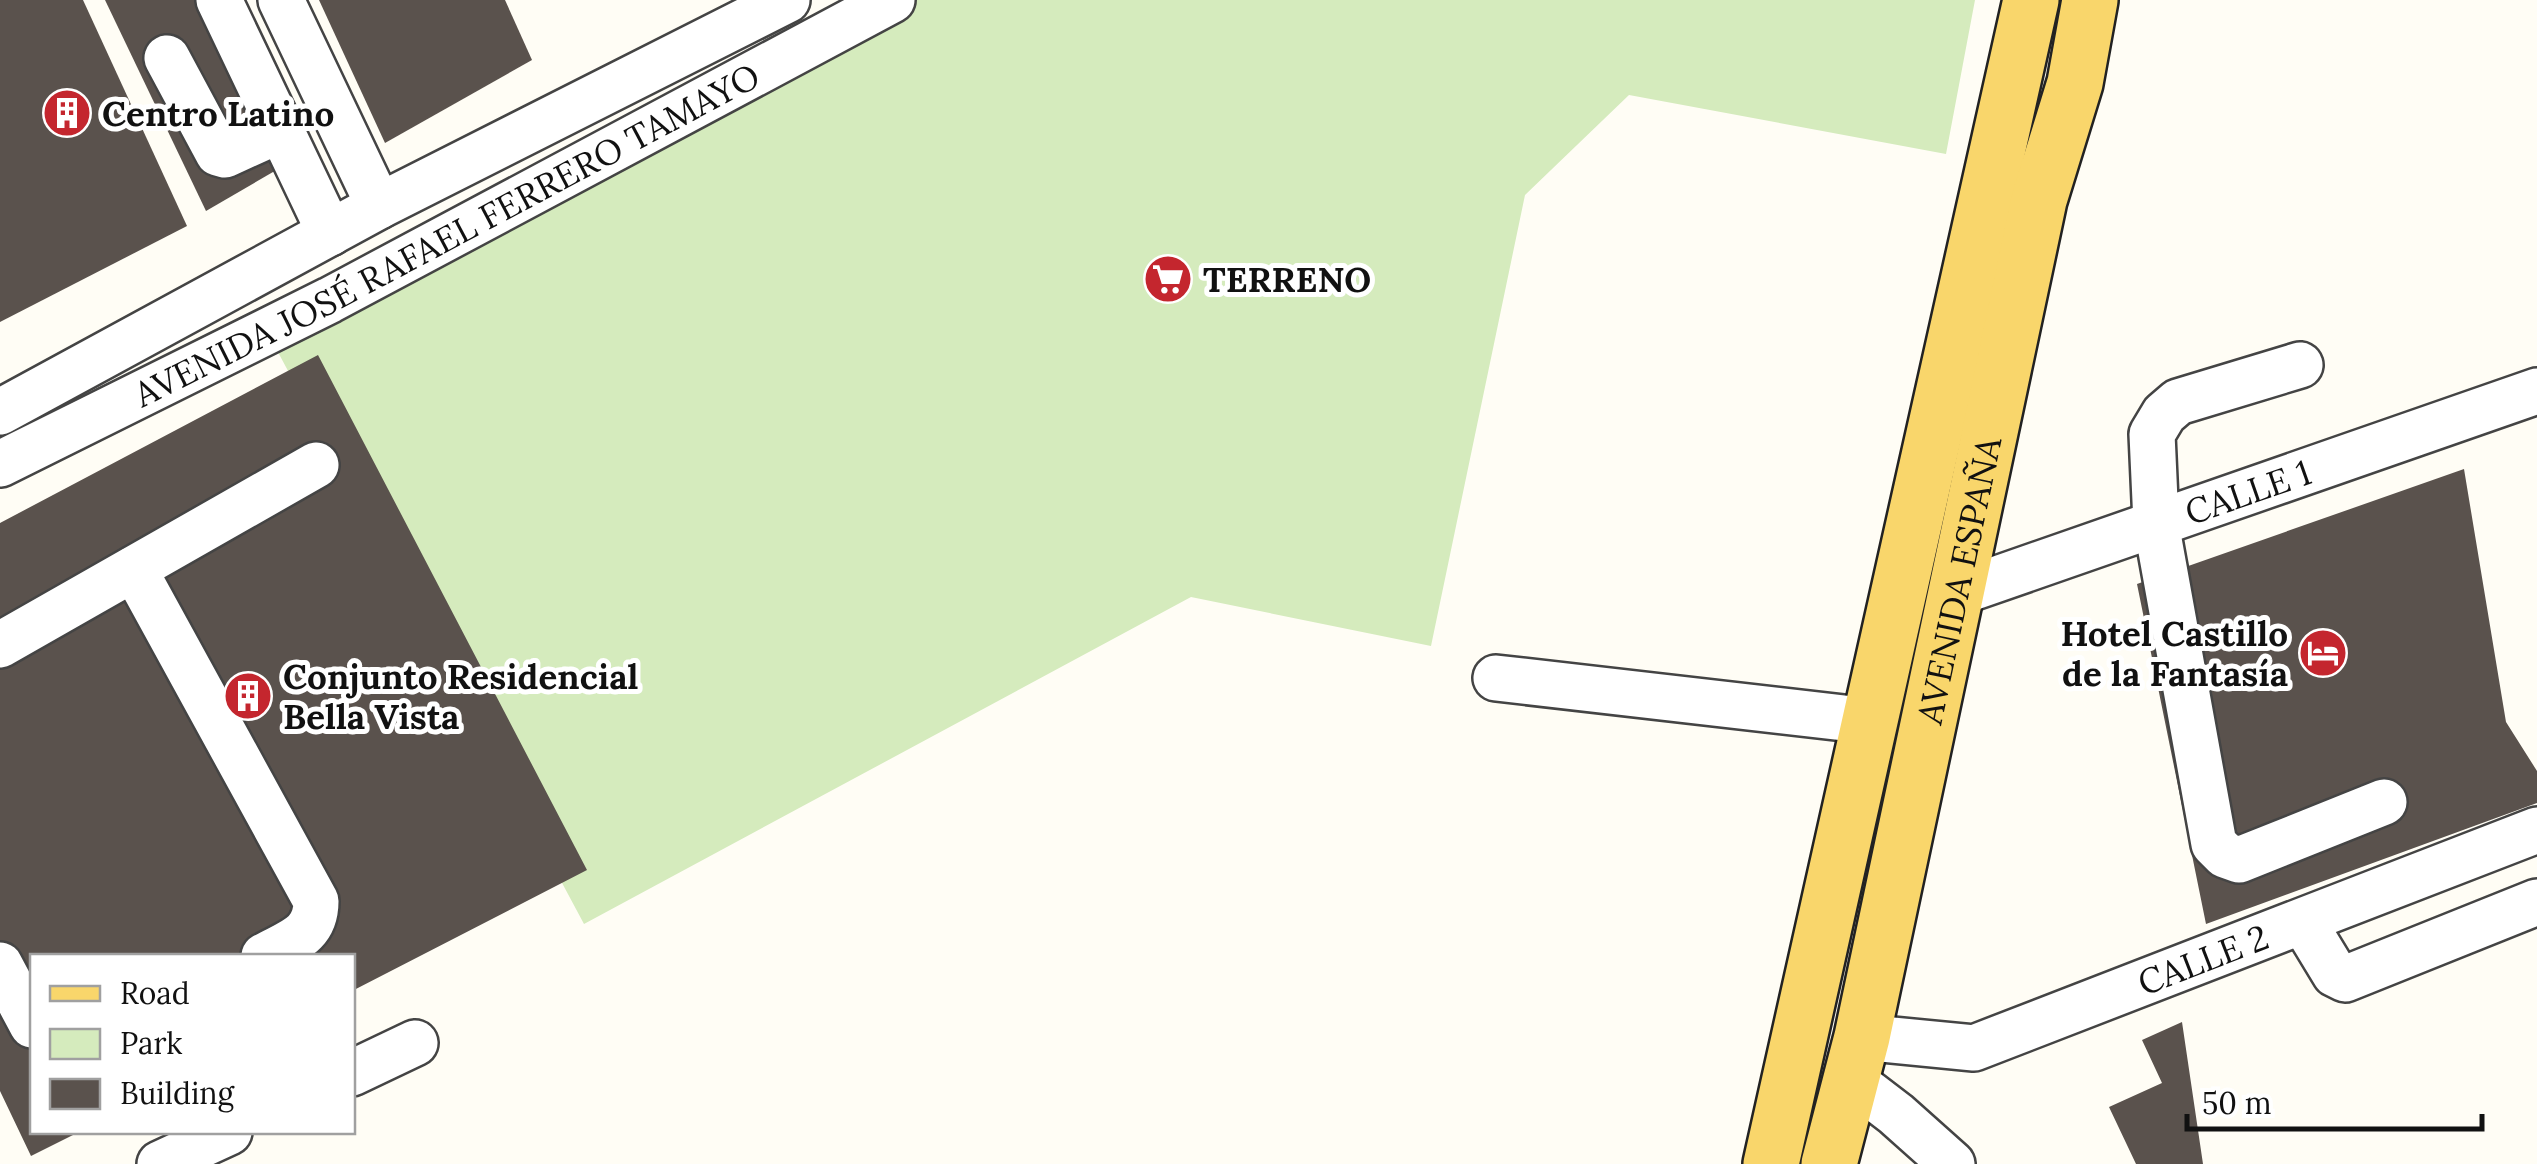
<svg xmlns="http://www.w3.org/2000/svg" width="2537" height="1164" font-family="Lora,serif">
<style>
.green{fill:#d5ebbd}
.building{fill:#5a524d}
.lines{fill:none;stroke-linecap:round;stroke-linejoin:round}
.minor-casing{stroke:#444;stroke-width:50}
.major-casing{stroke:#222;stroke-width:60}
.minor{stroke:#fff;stroke-width:45}
.major{stroke:#f9d66b;stroke-width:55}
.labels{text-anchor:middle;dominant-baseline:central;stroke-width:10;stroke-linejoin:round;paint-order:stroke}
.poi-label{font-size:35px;font-weight:bold;fill:#111;stroke:#fff;text-anchor:start}
.street-label{font-size:35px;fill:#111;stroke:#fff}
</style>
<rect width="100%" height="100%" fill="#fffdf5"/>
<path class="green" d="M 870,0 L 1975,0 L 1946,154 L 1629,95 L 1525,195 L 1431,646 L 1191,597 L 584,924 L 264,326 Z"/>
<g class="building">
<path d="M 0,0 L 83,0 L 187,226 L 0,322 Z"/>
<path d="M 105,0 L 241,0 L 311,150 L 206,211 Z"/>
<path d="M 319,0 L 505,0 L 532,60 L 385,143 Z"/>
<path d="M 318,355 L 587,870 L 352,991 L 352,956 L 32,956 L 32,1132 L 79,1132 L 31,1156 L 0,1091 L 0,523 Z"/>
<path d="M 2464,469 L 2506,722 L 2537,771 L 2537,803 L 2206,924 L 2137,584 Z"/>
<path d="M 2182,1022 L 2203,1164 L 2136,1164 L 2109,1107 L 2162,1083 L 2142,1040 Z"/>
</g>
<g class="lines">
<g class="minor-casing">
<g id="minor">
<path d="M 219,0 L 330,233"/>
<path d="M 281,0 L 379,206"/>
<path d="M 167,58 L 218,153 L 225,155 L 280,130"/>
<path d="M 2300,365 L 2178,402 L 2164,414 L 2152,434 L 2156,523 L 2214,844 L 2225,855 L 2239,860 L 2384,802"/>
<path d="M 0,412 L 379,206 L 787,0"/>
<path id="s1" d="M 0,464 L 330,300 L 892,0"/>
<path d="M 134,569 L 316,901 C 316,936 291,941 264,956"/>
<path id="s2" d="M 1957,593 L 2537,391"/>
<path d="M 0,645 L 316,465"/>
<path d="M 1496,678 L 1870,721"/>
<path d="M 2304,923 L 2335,974 L 2345,979 L 2537,902"/>
<path d="M 0,965 L 32,1025"/>
<path id="s3" d="M 1862,1037 L 1974,1048 L 2537,830"/>
<path d="M 352,1073 L 415,1043"/>
<path d="M 1849,1078 L 1896,1114 L 1952,1164"/>
<path d="M 160,1164 L 229,1132"/>
</g>
</g>
<g class="major-casing">
<g id="major">
<path d="M 1771,1164 L 2031,0"/>
<path id="s4" d="M 1829,1164 L 1862,1037 L 2039,200 L 2075,83 L 2090,0"/>
</g>
</g>
<use href="#minor" class="minor"/>
<use href="#major" class="major"/>
</g>
<defs>
<g id="building-disc" transform="scale(2.5)"><circle r="9.5" fill="#c4262e" stroke="#fff"/><path d="M-4-6H4V6H1V3H-1V6H-4ZM-2.5-4.3h1.7v1.8h-1.7ZM.8-4.3h1.7v1.8H.8ZM-2.5-1h1.7V.8h-1.7ZM.8-1h1.7V.8H.8Z" fill="#fff"/></g>
<g id="supermarket-disc" transform="scale(2.5)"><circle r="9.5" fill="#c4262e" stroke="#fff"/><path d="M-6-5.5h2.5l.6 2H6L4.5 2H-2.5L-4.4-4H-6ZM-1.5 3.2a1.3 1.3 0 1 0 .1 0ZM3 3.2a1.3 1.3 0 1 0 .1 0Z" fill="#fff"/></g>
<g id="hotel-disc" transform="scale(2.5)"><circle r="9.5" fill="#c4262e" stroke="#fff"/><path d="M-6-4.5h1.5V1H6V5H4.5V3h-9V5H-6ZM-4 0a1.8 1.8 0 1 1 3.6 0ZM.5 0V-2.5h3Q6-2.5 6 0Z" fill="#fff"/></g>
</defs>
<g fill-rule="evenodd">
<use href="#building-disc" x="67" y="113"/>
<use href="#supermarket-disc" x="1168" y="279"/>
<use href="#hotel-disc" x="2323" y="653"/>
<use href="#building-disc" x="248" y="696"/>
</g>
<g class="labels">
<g class="poi-label">
<text x="102" y="113">Centro Latino</text>
<text x="1203" y="279">TERRENO</text>
<text x="2288" y="633" text-anchor="end">Hotel Castillo<tspan x="2288" dy="40">de la Fantasía</tspan></text>
<text x="283" y="676">Conjunto Residencial<tspan x="283" dy="40">Bella Vista</tspan></text>
</g>
<g class="street-label">
<text stroke="none"><textPath href="#s1" startOffset="502">AVENIDA JOSÉ RAFAEL FERRERO TAMAYO</textPath></text>
<text stroke="none"><textPath href="#s2" startOffset="308">CALLE 1</textPath></text>
<text stroke="none"><textPath href="#s4" startOffset="598">AVENIDA ESPAÑA</textPath></text>
<text stroke="none"><textPath href="#s3" startOffset="358">CALLE 2</textPath></text>
</g>
</g>
<rect x="30" y="954" width="325" height="180" fill="#ffffff" stroke="#a0a0a0" stroke-width="2.5"/>
<rect x="50" y="986" width="50" height="15" fill="#f9d66b" stroke="#a0a0a0" stroke-width="2.5"/>
<text x="120" y="1004" font-size="30" fill="#111111">Road</text>
<rect x="50" y="1029" width="50" height="30" fill="#d5ebbd" stroke="#a0a0a0" stroke-width="2.5"/>
<text x="120" y="1054" font-size="30" fill="#111111">Park</text>
<rect x="50" y="1079" width="50" height="30" fill="#5a524d" stroke="#a0a0a0" stroke-width="2.5"/>
<text x="120" y="1104" font-size="30" fill="#111111">Building</text>
<path d="M2187 1114v15h295v-15" fill="none" stroke="#111111" stroke-width="5"/>
<text x="2202" y="1114" font-size="30" fill="#111111" stroke="#ffffff" stroke-width="8" paint-order="stroke">50 m</text>
</svg>
